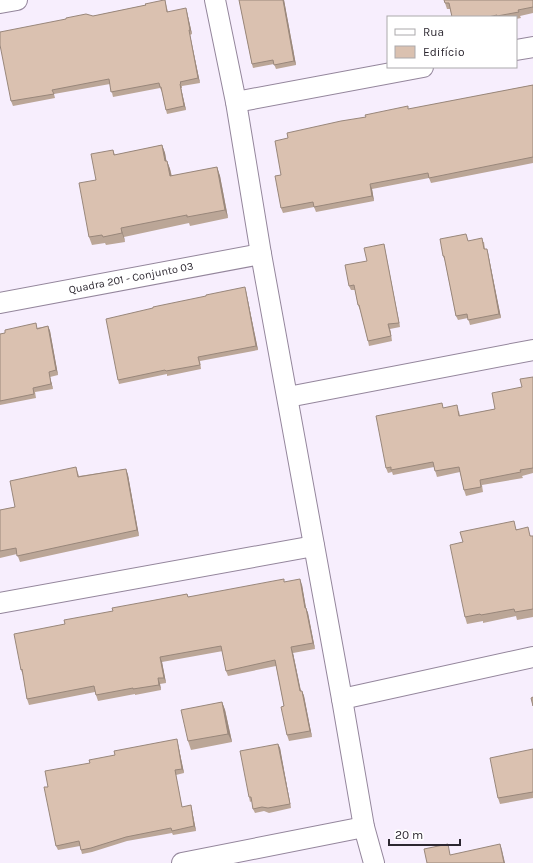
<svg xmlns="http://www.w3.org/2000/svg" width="533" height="863" font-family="Karla,sans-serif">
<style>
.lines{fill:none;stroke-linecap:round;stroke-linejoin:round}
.street-casing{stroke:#94869c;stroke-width:22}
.street{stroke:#fff;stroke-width:20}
.wall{fill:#bba697}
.shaded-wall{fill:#99877b}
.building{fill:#dac1b0;stroke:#99877b}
.labels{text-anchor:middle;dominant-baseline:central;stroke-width:3;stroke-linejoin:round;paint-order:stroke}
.street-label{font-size:11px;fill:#2c2730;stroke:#fff}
</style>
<rect width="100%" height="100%" fill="#f7eefd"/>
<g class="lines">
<g class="street-casing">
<g id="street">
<path d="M 215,0 L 236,102 L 261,254 L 342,699 L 364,827 L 374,863"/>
<path d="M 0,3 L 17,0"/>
<path d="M 516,50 L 533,47"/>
<path d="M 236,102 L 423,67"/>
<path d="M 0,303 L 261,254"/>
<path d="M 288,397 L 533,350"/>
<path d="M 0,603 L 314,546"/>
<path d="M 342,699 L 533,657"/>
<path d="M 182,863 L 364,827"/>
</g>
</g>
<use href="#street" class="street"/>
</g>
<g class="wall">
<path d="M 165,0 L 168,12 L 187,12 L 192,34 L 190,35 L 200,83 L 182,86 L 182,88 L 181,88 L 186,110 L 167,114 L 166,110 L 162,92 L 160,88 L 113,97 L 110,84 L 54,94 L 55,98 L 13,106 L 11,101 L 93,16 L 146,5 Z"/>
<path d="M 239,0 L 284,0 L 296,65 L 276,69 L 274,64 L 253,68 L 252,64 Z"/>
<path d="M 444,0 L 533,0 L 533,13 L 520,16 L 521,18 L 516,19 L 516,17 L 452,17 L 450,9 L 447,9 Z"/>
<path d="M 533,85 L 533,163 L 431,183 L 429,178 L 372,189 L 374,201 L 316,212 L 314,207 L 283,213 L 281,208 L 281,175 L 409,109 Z"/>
<path d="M 162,145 L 165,153 L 166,161 L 167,161 L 170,169 L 172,176 L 217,167 L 220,176 L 228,218 L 190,226 L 189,223 L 124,237 L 125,242 L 106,245 L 105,243 L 92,245 L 89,237 L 96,180 L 113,150 L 115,155 Z"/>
<path d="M 469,241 L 484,242 L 485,249 L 488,253 L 501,318 L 470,325 L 468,318 L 458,320 L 456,316 L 445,261 L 443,256 Z"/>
<path d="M 384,244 L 385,249 L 400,327 L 390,329 L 392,341 L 369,346 L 368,341 L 360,309 L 360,310 L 358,305 L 355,290 L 351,290 L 349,286 L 367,261 Z"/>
<path d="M 246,291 L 258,350 L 200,361 L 201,369 L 167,376 L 167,374 L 119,384 L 118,380 Z"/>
<path d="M 48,326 L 50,331 L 58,375 L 50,377 L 53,389 L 35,392 L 36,398 L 0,405 L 0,334 Z"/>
<path d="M 533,377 L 533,473 L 522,476 L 523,478 L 482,485 L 483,492 L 466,496 L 464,490 L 460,472 L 437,477 L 434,467 L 393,475 L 392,472 L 388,473 L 386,468 L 444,408 L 459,411 L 460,416 L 495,409 L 522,387 Z"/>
<path d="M 76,467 L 79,476 L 126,469 L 128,475 L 139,536 L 20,562 L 17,554 L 0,558 L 0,510 L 15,507 Z"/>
<path d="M 517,529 L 531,536 L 533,536 L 533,617 L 517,620 L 516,616 L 483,623 L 483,621 L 467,624 L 465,617 L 463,542 Z"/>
<path d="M 285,582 L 302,585 L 306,608 L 308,613 L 315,649 L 293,653 L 301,691 L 302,691 L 304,696 L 312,737 L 289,741 L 287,735 L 284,706 L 276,666 L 228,676 L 226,671 L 223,651 L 162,662 L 166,683 L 160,684 L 161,690 L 135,695 L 135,694 L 98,701 L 95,692 L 29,705 L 27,699 L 23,675 L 21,670 L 65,624 L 150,601 L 187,594 L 188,597 Z"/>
<path d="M 222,702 L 225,710 L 232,742 L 191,750 L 188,741 Z"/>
<path d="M 178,744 L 184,773 L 176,775 L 182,807 L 192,810 L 196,831 L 173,835 L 172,833 L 127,841 L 92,852 L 82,854 L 80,846 L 58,850 L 56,846 L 48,787 L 90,763 L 115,755 Z"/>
<path d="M 278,744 L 280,748 L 291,808 L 269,813 L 264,811 L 255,813 L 253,809 L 252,801 L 250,802 L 249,797 Z"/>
<path d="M 533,749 L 533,798 L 500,804 L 498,798 Z"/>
</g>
<g class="shaded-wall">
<path d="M 283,0 L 284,0 L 296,65 L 294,61 Z"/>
<path d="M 186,8 L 187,12 L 192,34 L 190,30 Z"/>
<path d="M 189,30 L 190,35 L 200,83 L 198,78 Z"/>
<path d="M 180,84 L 181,88 L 186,110 L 184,106 Z"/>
<path d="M 162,145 L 165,153 L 168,169 L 165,161 Z"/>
<path d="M 167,161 L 170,169 L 173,185 L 170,176 Z"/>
<path d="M 217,167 L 220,176 L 228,218 L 225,210 Z"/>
<path d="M 370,184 L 372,189 L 374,201 L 372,196 Z"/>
<path d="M 121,228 L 124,237 L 125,242 L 122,233 Z"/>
<path d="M 384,244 L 385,249 L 400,327 L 399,323 Z"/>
<path d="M 487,249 L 488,253 L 501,318 L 499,314 Z"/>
<path d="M 245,287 L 246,291 L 258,350 L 256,346 Z"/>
<path d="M 388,324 L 390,329 L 392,341 L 391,336 Z"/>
<path d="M 48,326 L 50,331 L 58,375 L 56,370 Z"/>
<path d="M 49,372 L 50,377 L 53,389 L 51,384 Z"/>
<path d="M 126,469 L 128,475 L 139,536 L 137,530 Z"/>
<path d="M 300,579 L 302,585 L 307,614 L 305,608 Z"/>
<path d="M 306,608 L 308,613 L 315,649 L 313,643 Z"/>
<path d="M 291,647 L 293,653 L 302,697 L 300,691 Z"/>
<path d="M 160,657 L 162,662 L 166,683 L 164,678 Z"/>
<path d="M 158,678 L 160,684 L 161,690 L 159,685 Z"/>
<path d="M 302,691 L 304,696 L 312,737 L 310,731 Z"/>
<path d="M 222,702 L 225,710 L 232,742 L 228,734 Z"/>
<path d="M 177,739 L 178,744 L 184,773 L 182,769 Z"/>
<path d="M 278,744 L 280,748 L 291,808 L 290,804 Z"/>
<path d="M 191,805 L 192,810 L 196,831 L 194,826 Z"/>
<path d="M 500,844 L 502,850 L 505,863 L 504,863 Z"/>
</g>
<g class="building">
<path d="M 164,0 L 165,0 L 167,12 L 186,8 L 190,30 L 189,30 L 198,78 L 180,82 L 181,83 L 180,84 L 184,106 L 166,110 L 161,87 L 160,87 L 159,83 L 111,92 L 109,79 L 52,90 L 54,94 L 11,101 L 0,45 L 0,32 L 66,19 L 66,18 L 86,14 L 93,16 L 146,5 L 145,4 Z"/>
<path d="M 239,0 L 283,0 L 294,61 L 274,65 L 273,60 L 252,64 Z"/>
<path d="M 444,0 L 533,0 L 533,7 L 518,10 L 519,12 L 497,16 L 497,15 L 488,17 L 452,17 L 449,3 L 445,3 Z"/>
<path d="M 533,85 L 533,157 L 429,178 L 428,173 L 370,184 L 372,196 L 314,207 L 313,202 L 281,208 L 275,176 L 281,175 L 275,141 L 288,138 L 287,133 L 341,121 L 366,117 L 365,115 L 408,106 L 408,109 Z"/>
<path d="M 162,145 L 165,161 L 167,161 L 170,176 L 217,167 L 225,210 L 187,217 L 187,215 L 121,228 L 122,233 L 103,237 L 102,235 L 89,237 L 79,183 L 96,180 L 91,154 L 113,150 L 114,155 Z"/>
<path d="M 466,234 L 468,241 L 482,238 L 484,249 L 487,249 L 499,314 L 468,320 L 467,314 L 456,316 L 444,256 L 443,256 L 440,239 Z"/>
<path d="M 384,244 L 399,323 L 388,324 L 391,336 L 368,341 L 359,305 L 358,305 L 354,285 L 349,286 L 345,265 L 367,261 L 364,248 Z"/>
<path d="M 245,287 L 256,346 L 198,357 L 200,365 L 166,371 L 165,370 L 118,380 L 106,319 L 153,308 L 153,307 L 206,296 L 206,295 Z"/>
<path d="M 36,323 L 37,329 L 48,326 L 56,370 L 49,372 L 51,384 L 33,388 L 34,394 L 0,401 L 0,334 L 5,333 L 5,330 Z"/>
<path d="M 533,377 L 533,468 L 520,470 L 521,472 L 480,480 L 481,487 L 464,490 L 459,467 L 435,471 L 433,462 L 391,470 L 391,467 L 386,468 L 376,416 L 442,403 L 443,408 L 457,405 L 459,416 L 495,409 L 492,393 L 522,387 L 520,379 Z"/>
<path d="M 76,467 L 78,477 L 126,469 L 137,530 L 17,556 L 16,548 L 0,551 L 0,510 L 15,507 L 10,481 Z"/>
<path d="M 514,521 L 516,530 L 528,527 L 530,536 L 533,536 L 533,609 L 515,612 L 514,609 L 481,615 L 480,614 L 465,617 L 450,545 L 463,542 L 460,532 Z"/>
<path d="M 284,579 L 284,582 L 300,579 L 305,608 L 306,608 L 313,643 L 291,647 L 300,691 L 302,691 L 310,731 L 287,735 L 281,707 L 284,706 L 275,660 L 226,671 L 221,646 L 160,657 L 164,678 L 158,678 L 159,685 L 133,689 L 133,688 L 96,695 L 94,686 L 27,699 L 22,669 L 21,670 L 14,634 L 65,624 L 64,620 L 113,611 L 112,608 L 150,601 L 187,594 L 188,597 Z"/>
<path d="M 533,697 L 533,706 L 531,698 Z"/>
<path d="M 222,702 L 228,734 L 188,741 L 181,710 Z"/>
<path d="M 177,739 L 182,769 L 175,770 L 182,807 L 191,805 L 194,826 L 172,831 L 171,828 L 126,837 L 91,848 L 81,850 L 79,841 L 56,846 L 44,787 L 48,787 L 45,771 L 90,763 L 89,760 L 115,755 L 114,751 Z"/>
<path d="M 278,744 L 290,804 L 268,808 L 262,807 L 253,809 L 251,797 L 249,797 L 240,751 Z"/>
<path d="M 533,749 L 533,792 L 498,798 L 490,758 Z"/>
<path d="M 448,844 L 450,855 L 500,844 L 504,863 L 427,863 L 424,849 Z"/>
</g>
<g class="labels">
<g class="street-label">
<text transform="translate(131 278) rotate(-11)">Quadra 201 - Conjunto 03</text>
</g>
</g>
<rect x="387" y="16" width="130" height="52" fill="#ffffff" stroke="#aba9ac"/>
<rect x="395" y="29" width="20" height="6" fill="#ffffff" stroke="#aba9ac"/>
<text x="423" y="36" font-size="12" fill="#2c2730">Rua</text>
<rect x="395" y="46" width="20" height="12" fill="#dac1b0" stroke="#aba9ac"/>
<text x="423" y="56" font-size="12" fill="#2c2730">Edifício</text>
<path d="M389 839v6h71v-6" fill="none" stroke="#2c2730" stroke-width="2"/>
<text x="395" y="839" font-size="12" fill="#2c2730" stroke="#ffffff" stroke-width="3" paint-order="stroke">20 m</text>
</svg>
